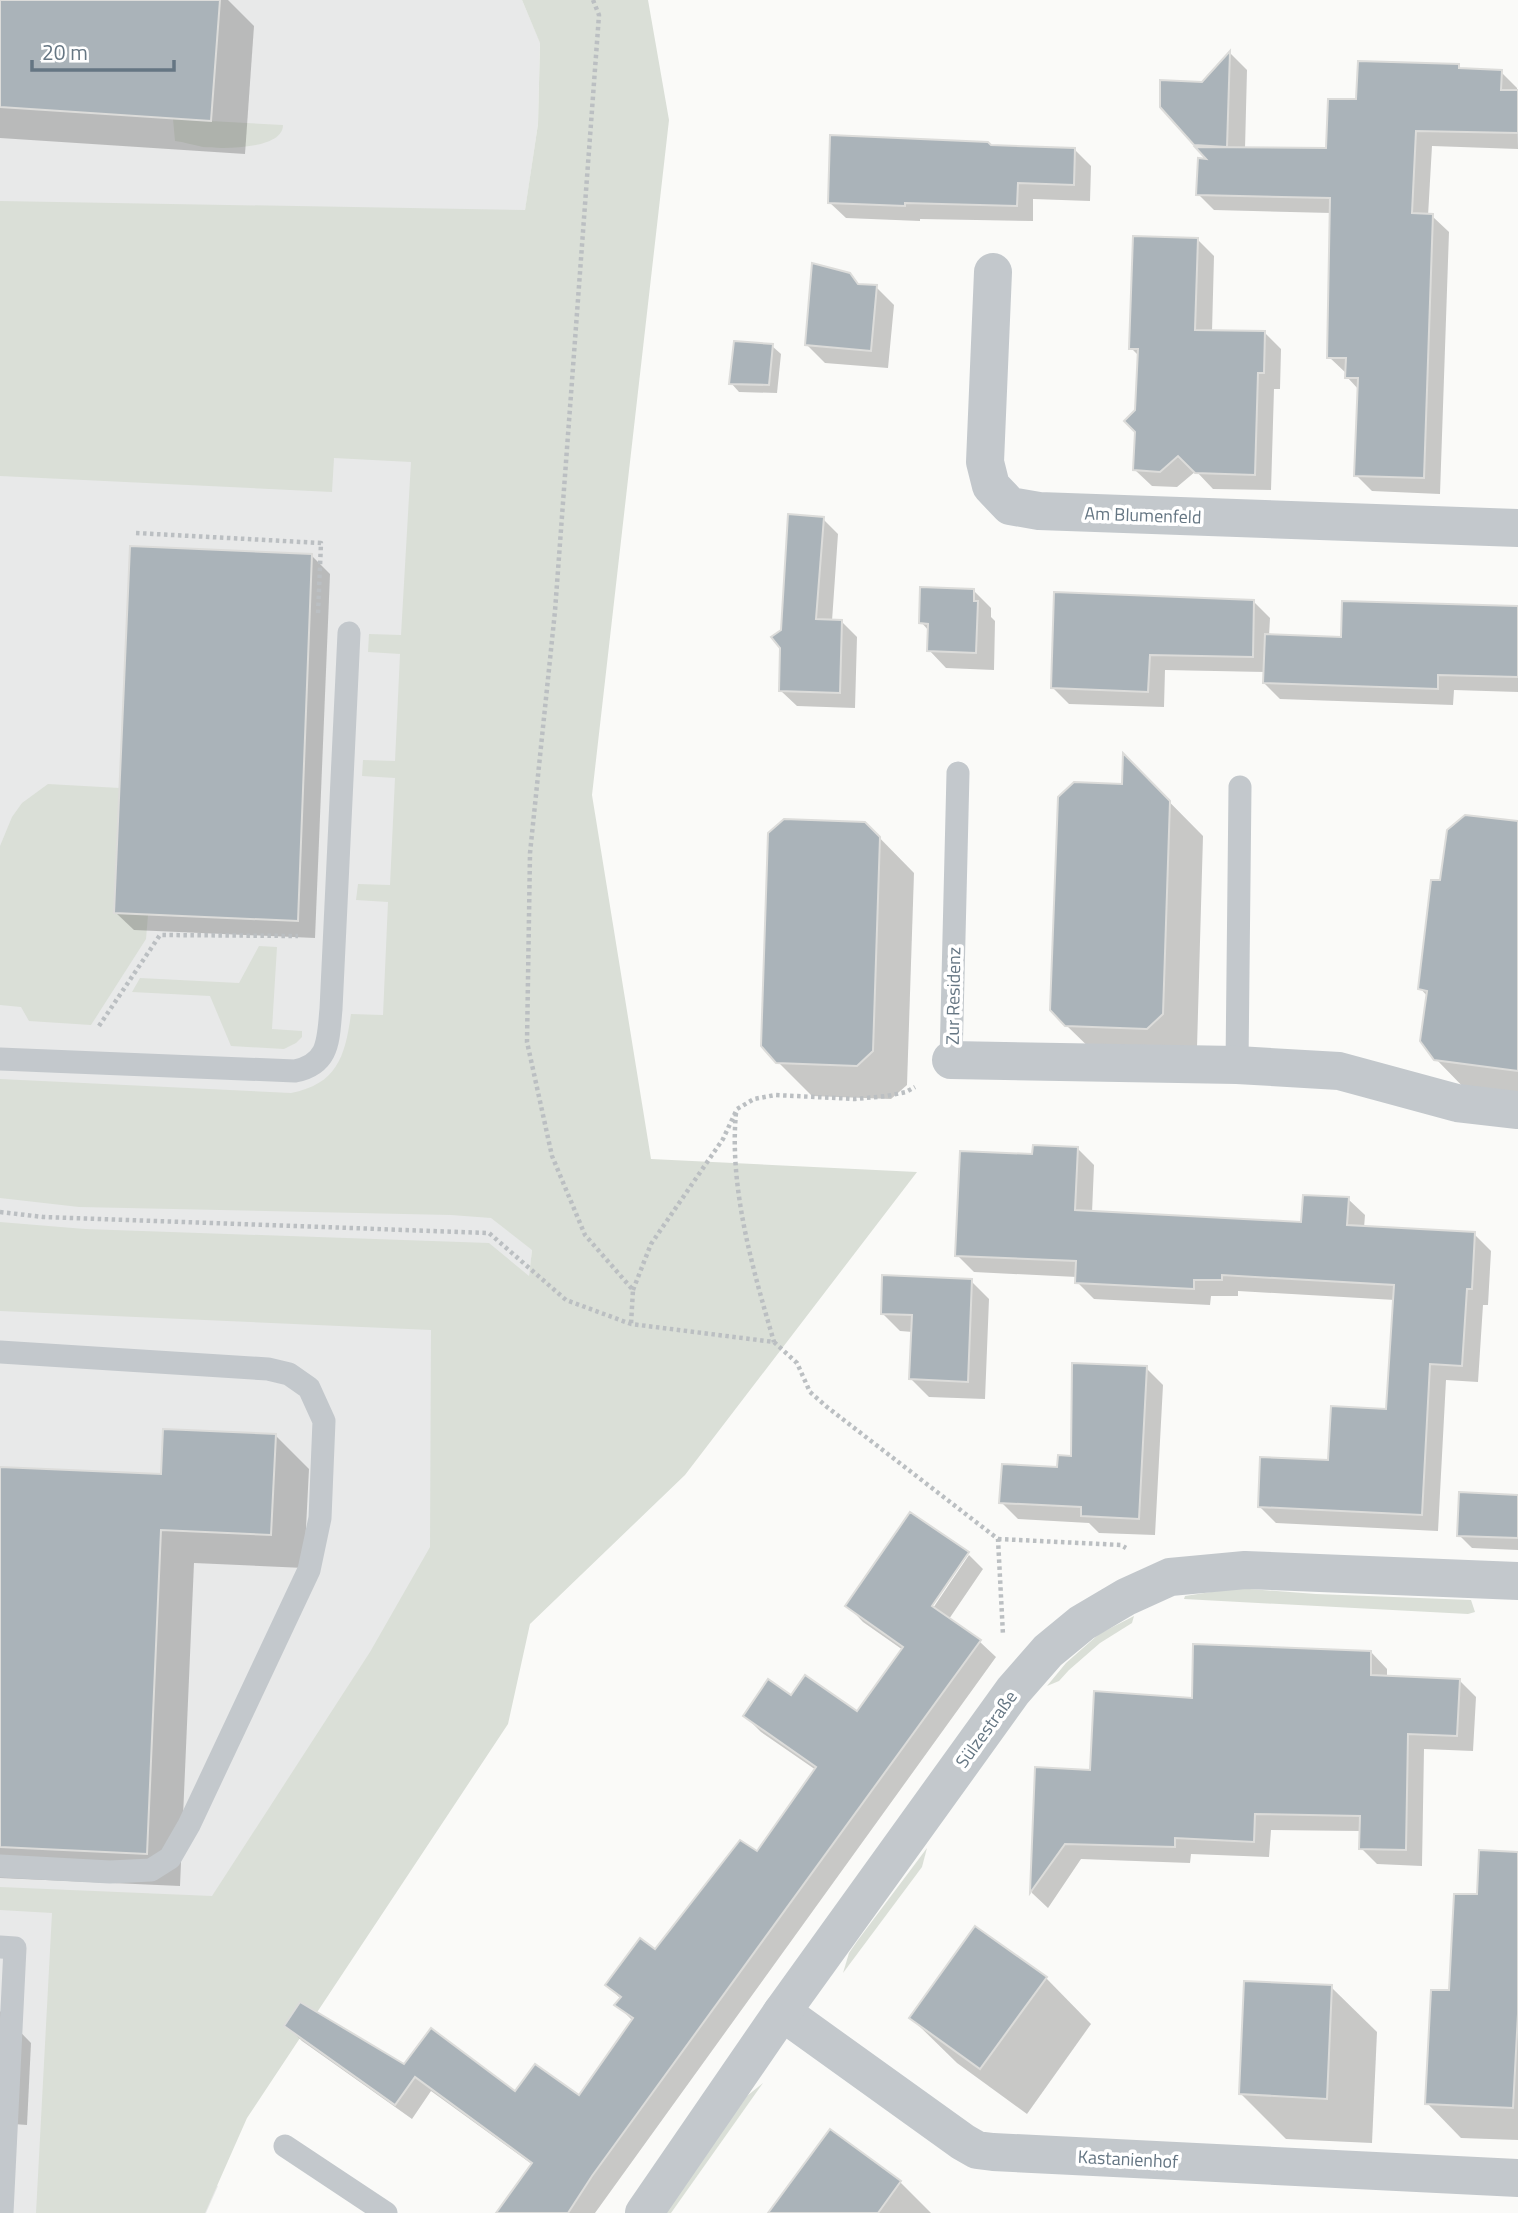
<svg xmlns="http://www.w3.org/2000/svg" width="1518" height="2213" font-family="'Titillium Web',sans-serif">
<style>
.built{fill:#e8e9e9}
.grass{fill:#dadfd7}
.shadow{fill:#0003}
.building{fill:#aab3b9;stroke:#dcdcda;stroke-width:2}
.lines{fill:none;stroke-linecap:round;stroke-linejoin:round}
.path{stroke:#bbbfc2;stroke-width:4.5;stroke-dasharray:3.5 3.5;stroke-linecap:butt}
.service{stroke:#c3c8cc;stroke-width:23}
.minor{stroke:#c3c8cc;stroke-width:38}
.labels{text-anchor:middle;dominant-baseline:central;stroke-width:7;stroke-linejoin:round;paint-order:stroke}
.street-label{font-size:18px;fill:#657683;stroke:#fff}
</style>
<rect width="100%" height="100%" fill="#fafaf8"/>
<path class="built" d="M 0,0 L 522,0 L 540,42 L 538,124 L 525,211 L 532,1250 L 507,1488 L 137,2145 L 218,2186 L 206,2213 L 0,2213 Z"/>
<g class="grass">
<path d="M 522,0 L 648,0 L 669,120 L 592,795 L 651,1159 L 917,1172 L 685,1475 L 530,1624 L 508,1724 L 247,2118 L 205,2213 L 36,2213 L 52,1913 L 0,1910 L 0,1887 L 212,1896 L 370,1652 L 430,1547 L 431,1330 L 0,1311 L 0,1222 L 85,1229 L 489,1243 L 529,1276 L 532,1250 L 491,1218 L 451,1215 L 79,1207 L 0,1198 L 0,1079 L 291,1093 C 337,1084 345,1057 351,1014 L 383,1015 L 388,902 L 356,900 L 358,884 L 390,885 L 395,778 L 362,776 L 363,760 L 395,761 L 400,654 L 368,652 L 369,634 L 401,635 L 411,462 L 334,458 L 332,492 L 0,476 L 0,201 L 525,210 L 538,124 L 540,43 Z"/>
<path d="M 173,119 L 283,125 C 283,150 221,149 203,147 C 193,145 184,142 175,141 Z"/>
<path d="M 48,784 L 120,788 L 114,913 L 148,915 L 146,939 L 91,1025 L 29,1021 L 21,1007 L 0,1005 L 0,846 L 12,817 L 22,803 Z"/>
<path d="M 259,946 L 277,947 L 272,1029 L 302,1031 L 302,1037 L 296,1043 L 284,1049 L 231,1046 L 210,996 L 132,992 L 140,978 L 239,983 Z"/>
<path d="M 1237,1588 L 1316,1594 L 1471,1600 L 1475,1612 L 1468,1614 L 1184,1599 L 1185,1596 Z"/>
<path d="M 1134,1616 L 1132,1623 L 1100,1643 L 1069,1670 L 1059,1681 L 1047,1686 L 1066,1663 L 1099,1634 Z"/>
<path d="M 927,1848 L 922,1867 L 843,1973 L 849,1953 L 858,1940 Z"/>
<path d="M 763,2083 L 671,2213 L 663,2213 L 747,2096 Z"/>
</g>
<g class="shadow">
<path d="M 0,0 L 228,0 L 254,26 L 245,154 L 0,138 Z"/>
<path d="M 1230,53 L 1247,70 L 1245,149 L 1328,150 L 1357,101 L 1458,66 L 1463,70 L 1501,72 L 1517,88 L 1518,149 L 1432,146 L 1428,216 L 1432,216 L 1449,232 L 1440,494 L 1372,491 L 1356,475 L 1359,390 L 1347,377 L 1347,374 L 1329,357 L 1331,213 L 1214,210 L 1198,194 L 1210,160 L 1161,106 L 1202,83 Z"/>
<path d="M 991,147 L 1075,150 L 1091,166 L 1090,201 L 1033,199 L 1033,221 L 920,219 L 920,221 L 846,218 L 829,202 Z"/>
<path d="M 1197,239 L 1214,256 L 1212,332 L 1265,333 L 1281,349 L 1280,389 L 1274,389 L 1271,490 L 1213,489 L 1196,471 L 1177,487 L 1152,486 L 1135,470 L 1139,356 L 1131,348 Z"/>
<path d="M 849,275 L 860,285 L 876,287 L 894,305 L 888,368 L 825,363 L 807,345 Z"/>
<path d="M 772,346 L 781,354 L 777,393 L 739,392 L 731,383 Z"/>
<path d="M 823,519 L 838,534 L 832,621 L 841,621 L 857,637 L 855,708 L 797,706 L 781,691 Z"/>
<path d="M 312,556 L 330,574 L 315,938 L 134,930 L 116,913 Z"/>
<path d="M 973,590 L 991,608 L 991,617 L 995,621 L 994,670 L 946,668 L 929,650 L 929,631 L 921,622 Z"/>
<path d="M 1254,602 L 1270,618 L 1269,636 L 1343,639 L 1518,607 L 1518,692 L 1454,690 L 1453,705 L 1280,699 L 1264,683 L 1265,672 L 1165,670 L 1164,707 L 1069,704 L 1053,688 Z"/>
<path d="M 1125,757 L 1203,836 L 1197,1048 L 1101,1059 L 1066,1025 L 1124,786 Z"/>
<path d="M 865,823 L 914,873 L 907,1085 L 891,1099 L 812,1096 L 777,1061 Z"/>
<path d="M 1518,823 L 1518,1100 L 1470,1094 L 1436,1059 L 1428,997 L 1420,988 L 1442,881 Z"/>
<path d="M 1077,1148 L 1094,1165 L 1092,1213 L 1303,1224 L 1348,1199 L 1365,1215 L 1364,1228 L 1474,1234 L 1491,1251 L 1488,1305 L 1483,1305 L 1478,1382 L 1446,1380 L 1438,1531 L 1276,1523 L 1259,1506 L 1330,1462 L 1387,1410 L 1395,1300 L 1238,1291 L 1238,1296 L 1211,1296 L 1210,1305 L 1094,1299 L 1077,1282 L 1077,1277 L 974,1272 L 957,1255 L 1034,1156 Z"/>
<path d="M 971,1281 L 989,1299 L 985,1399 L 929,1397 L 911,1379 L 913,1332 L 900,1331 L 882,1313 Z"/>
<path d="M 1146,1368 L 1163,1385 L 1155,1535 L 1099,1533 L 1089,1523 L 1018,1519 L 1001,1502 L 1059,1469 L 1072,1458 Z"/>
<path d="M 275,1435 L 309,1469 L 304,1568 L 194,1563 L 180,1886 L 0,1878 L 0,1469 L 162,1476 Z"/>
<path d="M 1518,1496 L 1518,1550 L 1472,1548 L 1459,1535 Z"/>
<path d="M 911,1515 L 968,1554 L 966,1554 L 926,1612 L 929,1614 L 969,1555 L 983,1569 L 949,1619 L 980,1642 L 996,1657 L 595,2213 L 501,2213 L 533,2165 L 431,2091 L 412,2119 L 302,2041 L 287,2026 L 404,2066 L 516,2093 L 579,2097 L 633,2021 L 617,2005 L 621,1999 L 607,1985 L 655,1952 L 758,1854 L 816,1770 L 761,1732 L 745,1716 L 792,1698 L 858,1713 L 903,1650 L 863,1622 L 848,1606 Z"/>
<path d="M 1371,1652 L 1387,1669 L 1387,1677 L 1459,1680 L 1476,1697 L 1473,1751 L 1424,1749 L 1422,1866 L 1377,1864 L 1361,1848 L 1361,1831 L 1271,1830 L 1269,1857 L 1191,1854 L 1190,1863 L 1081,1859 L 1048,1908 L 1032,1893 L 1036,1769 L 1091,1772 L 1193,1700 Z"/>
<path d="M 1518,1854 L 1518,2140 L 1461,2138 L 1427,2103 L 1450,1992 L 1479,1896 Z"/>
<path d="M 1046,1978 L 1091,2024 L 1027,2114 L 957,2063 L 911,2018 Z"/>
<path d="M 1331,1987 L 1377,2032 L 1372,2143 L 1286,2139 L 1241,2094 Z"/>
<path d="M 0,2011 L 31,2043 L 27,2125 L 0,2123 Z"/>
<path d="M 830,2131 L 900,2182 L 931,2213 L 771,2213 Z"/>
</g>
<g class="building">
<path d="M 0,0 L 220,0 L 211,121 L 0,107 Z"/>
<path d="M 1230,51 L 1227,147 L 1194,145 L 1160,107 L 1160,80 L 1202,82 Z"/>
<path d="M 1358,61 L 1459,64 L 1459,68 L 1502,70 L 1501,90 L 1518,90 L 1518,133 L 1416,131 L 1412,213 L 1433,214 L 1424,478 L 1354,476 L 1358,378 L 1345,378 L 1346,358 L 1327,358 L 1330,198 L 1196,195 L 1198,158 L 1206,159 L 1195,147 L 1326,148 L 1328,99 L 1356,99 Z"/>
<path d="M 830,135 L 988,142 L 991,145 L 1075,148 L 1074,185 L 1018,183 L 1017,206 L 905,203 L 905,206 L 828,203 Z"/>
<path d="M 1133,236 L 1198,238 L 1195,330 L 1265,331 L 1264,373 L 1258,373 L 1255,475 L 1195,473 L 1178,456 L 1160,472 L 1133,470 L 1135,432 L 1124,421 L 1135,410 L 1138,349 L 1129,349 Z"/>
<path d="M 812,263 L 850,273 L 858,284 L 877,285 L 871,351 L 805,345 Z"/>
<path d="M 734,341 L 773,344 L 769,385 L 729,384 Z"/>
<path d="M 788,514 L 824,517 L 816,619 L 842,620 L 840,693 L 779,691 L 780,648 L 771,637 L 781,630 Z"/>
<path d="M 130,546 L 312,554 L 298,921 L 114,913 Z"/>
<path d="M 920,587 L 974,589 L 974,601 L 978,601 L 976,653 L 927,651 L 928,624 L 919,623 Z"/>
<path d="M 1054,592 L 1254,600 L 1253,657 L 1150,655 L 1148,692 L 1051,688 Z"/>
<path d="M 1342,601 L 1518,606 L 1518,677 L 1438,675 L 1438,689 L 1263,683 L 1265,634 L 1341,637 Z"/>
<path d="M 1123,753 L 1170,801 L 1163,1014 L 1147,1029 L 1065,1026 L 1050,1010 L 1058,797 L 1074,782 L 1122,784 Z"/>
<path d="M 1465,815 L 1518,821 L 1518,1071 L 1434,1060 L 1420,1041 L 1427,991 L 1418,989 L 1431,880 L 1440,880 L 1447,830 Z"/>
<path d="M 784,819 L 865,822 L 880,837 L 873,1051 L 857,1066 L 776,1063 L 761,1046 L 768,833 Z"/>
<path d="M 1033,1145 L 1078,1147 L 1075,1210 L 1301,1222 L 1303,1195 L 1349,1197 L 1347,1225 L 1475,1232 L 1472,1289 L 1467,1289 L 1462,1366 L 1430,1364 L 1422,1515 L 1258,1507 L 1260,1457 L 1328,1460 L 1331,1406 L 1386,1409 L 1394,1285 L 1222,1275 L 1222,1280 L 1194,1280 L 1194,1289 L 1075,1283 L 1076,1261 L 955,1256 L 960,1151 L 1032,1154 Z"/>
<path d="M 882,1275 L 972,1279 L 968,1382 L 909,1379 L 912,1315 L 881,1314 Z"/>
<path d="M 1072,1363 L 1147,1366 L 1139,1519 L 1081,1516 L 1081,1507 L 999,1503 L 1002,1464 L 1057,1467 L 1058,1455 L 1071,1456 Z"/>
<path d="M 163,1429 L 276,1434 L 271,1535 L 161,1530 L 147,1854 L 0,1847 L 0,1467 L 161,1474 Z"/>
<path d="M 1459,1492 L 1518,1495 L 1518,1538 L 1457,1536 Z"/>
<path d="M 910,1512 L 969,1552 L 932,1606 L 981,1640 L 592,2176 L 568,2213 L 496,2213 L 532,2163 L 415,2077 L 395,2105 L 284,2026 L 300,2002 L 404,2064 L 431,2028 L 515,2091 L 535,2064 L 579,2095 L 633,2018 L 614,2005 L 621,1997 L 605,1985 L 640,1938 L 655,1949 L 740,1840 L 757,1851 L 816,1767 L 743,1716 L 768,1679 L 791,1695 L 805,1675 L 857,1711 L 903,1647 L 845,1606 Z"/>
<path d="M 1193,1644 L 1371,1651 L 1371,1675 L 1460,1679 L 1457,1736 L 1408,1734 L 1406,1850 L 1359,1849 L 1360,1816 L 1255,1814 L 1254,1842 L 1175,1838 L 1175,1847 L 1065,1844 L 1030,1893 L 1035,1767 L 1090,1770 L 1094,1691 L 1192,1698 Z"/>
<path d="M 1479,1850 L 1518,1852 L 1518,2014 L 1513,2108 L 1425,2104 L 1431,1990 L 1449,1990 L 1454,1894 L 1477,1894 Z"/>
<path d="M 975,1926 L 1047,1977 L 980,2069 L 909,2018 Z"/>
<path d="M 1244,1981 L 1332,1985 L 1327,2099 L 1239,2094 Z"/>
<path d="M 830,2129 L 901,2181 L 878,2213 L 768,2213 Z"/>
</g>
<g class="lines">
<g class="path">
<path d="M 593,0 L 599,15 L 555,611 L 530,853 L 527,1042 L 552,1156 L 585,1235 L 633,1290 L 631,1324"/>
<path d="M 136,533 L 321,543 L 318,614"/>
<path d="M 99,1026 L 160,935 L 298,936"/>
<path d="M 736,1113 C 729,1188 753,1270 774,1342"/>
<path d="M 0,1212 L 43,1217 L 489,1233 L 566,1300 L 631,1324 L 774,1342 L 797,1363 L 810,1392 L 827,1407 L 998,1539 L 1003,1635"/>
<path d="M 633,1290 L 651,1244 L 723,1139 L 737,1109 L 754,1099 L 775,1095 L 855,1099 L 887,1096 L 906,1092 L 915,1087"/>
<path d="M 998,1539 L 1121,1545 L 1126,1548"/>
</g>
<g class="service">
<path d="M 0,1059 L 295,1071 C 330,1064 328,1039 331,1009 L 349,633"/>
<path d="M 951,1060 L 958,773"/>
<path d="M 1237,1065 L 1240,787"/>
<path d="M 0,1352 L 268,1369 L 289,1374 L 309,1388 L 324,1421 L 320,1518 L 309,1570 L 189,1825 L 170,1858 L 151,1870 L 110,1872 L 0,1866"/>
<path d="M 0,1947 L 15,1948 L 2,2213"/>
<path d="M 285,2146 L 386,2213"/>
</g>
<g class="minor">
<path d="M 993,272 L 985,462 L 991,486 L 1010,506 L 1039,511 L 1518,528"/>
<path d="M 951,1060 L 1237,1065 L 1339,1071 L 1457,1103 L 1518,1110"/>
<path d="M 782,2012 L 963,2142 L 977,2150 L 993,2152 L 1518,2178"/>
<path d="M 644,2213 L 782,2012 L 1013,1691 L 1048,1651 L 1082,1623 L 1126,1597 L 1170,1577 L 1245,1570 L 1518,1581"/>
</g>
</g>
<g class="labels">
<g class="street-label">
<text transform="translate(1143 515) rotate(2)">Am Blumenfeld</text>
<text transform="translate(953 996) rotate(-89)">Zur Residenz</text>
<text transform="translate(986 1729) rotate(-54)">Sülzestraße</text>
<text transform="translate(1128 2159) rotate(3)">Kastanienhof</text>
</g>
</g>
<path d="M32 60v10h142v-10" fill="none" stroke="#657683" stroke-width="3.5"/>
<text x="42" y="60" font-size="21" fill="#657683" stroke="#ffffff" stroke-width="5" paint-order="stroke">20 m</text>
</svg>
